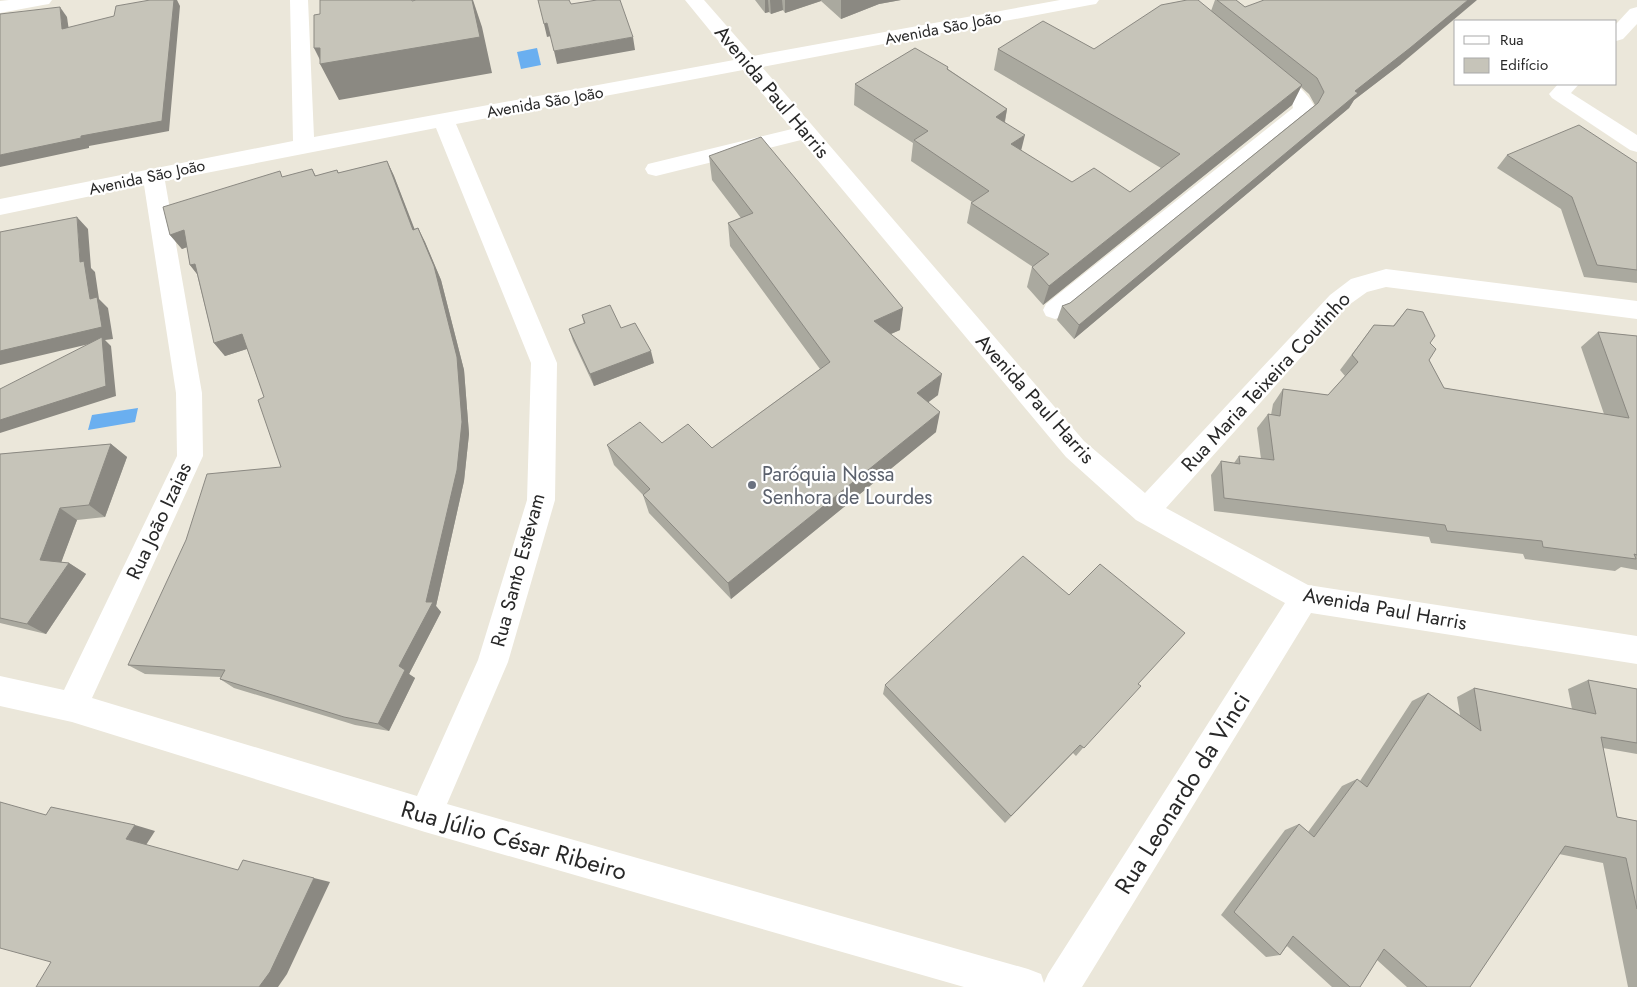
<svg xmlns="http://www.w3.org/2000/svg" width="1637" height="987" font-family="Jost,sans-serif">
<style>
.water{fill:#6aaff0}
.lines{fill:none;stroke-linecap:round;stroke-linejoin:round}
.minor{fill:#fff;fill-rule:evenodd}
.wall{fill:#aaa99f}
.shaded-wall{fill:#8b8982}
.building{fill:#c6c4b9;stroke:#8b8982}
.worship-dot{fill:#6b7280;stroke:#fff;stroke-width:2}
.labels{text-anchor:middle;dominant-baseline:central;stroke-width:4.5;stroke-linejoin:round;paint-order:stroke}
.far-street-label{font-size:16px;fill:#282828;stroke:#fff}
.street-label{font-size:20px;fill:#282828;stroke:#fff}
.worship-label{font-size:20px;fill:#5b616d;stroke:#fff;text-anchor:start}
.near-street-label{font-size:24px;fill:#282828;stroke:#fff}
</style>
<rect width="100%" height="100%" fill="#ebe7da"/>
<g class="water">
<path d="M 537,48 L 541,65 L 521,69 L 517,52 Z"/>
<path d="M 138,408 L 135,422 L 88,430 L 92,415 Z"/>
</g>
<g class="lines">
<g class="minor">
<path d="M 9,0 L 52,0 L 49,4 L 43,5 L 0,13 L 0,1 Z"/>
<path d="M 290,0 L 308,0 L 314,137 L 734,60 L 685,0 L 704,0 L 753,56 L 1060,0 L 1099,0 L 1096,4 L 1090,5 L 762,67 L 1084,441 L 1145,493 L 1330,295 L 1351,279 L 1386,269 L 1637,301 L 1637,319 L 1386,287 L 1367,292 L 1346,307 L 1166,508 L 1308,585 L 1637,636 L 1637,664 L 1311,613 L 1082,987 L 964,987 L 425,832 L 72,722 L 0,706 L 0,676 L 64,690 L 177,456 L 176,393 L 144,185 L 0,215 L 0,199 L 293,141 ZM 743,70 L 792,129 L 648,164 L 645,169 L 648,174 L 656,176 L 801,140 L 1066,457 L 1136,520 L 1285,603 L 1048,974 L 1044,983 L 1041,974 L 1028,969 L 447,804 L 508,662 L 555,500 L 557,363 L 456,124 ZM 436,128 L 531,363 L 527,500 L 478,660 L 417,796 L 92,698 L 203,456 L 202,393 L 165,181 Z"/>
<path d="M 1637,7 L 1637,24 L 1623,39 L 1616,41 L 1616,24 L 1630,9 Z"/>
<path d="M 1268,67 C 1283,71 1308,92 1314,106 L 1308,117 L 1064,316 L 1055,319 L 1046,316 L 1043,310 L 1046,304 L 1293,108 L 1292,102 L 1258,73 L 1261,69 Z"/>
<path d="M 1558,84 L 1579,84 L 1571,93 L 1637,135 L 1637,152 L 1630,150 L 1552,98 L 1549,94 Z"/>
</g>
</g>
<g class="wall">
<path d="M 755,0 L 901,0 L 879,4 L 841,19 L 821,1 L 785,13 L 783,10 L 771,14 L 769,12 L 765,13 Z"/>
<path d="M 1215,0 L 1236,0 L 1245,7 L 1401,64 L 1354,100 L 1349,108 L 1074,339 L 1057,320 L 1062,306 L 1070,303 L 1315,105 L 1309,94 L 1301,87 L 1292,105 L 1043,305 L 1027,287 L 1032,267 L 1033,267 L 967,223 L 971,203 L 972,202 L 911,161 L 913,143 L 854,105 L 855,84 L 948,67 L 948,69 L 1007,109 L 1005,122 L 1021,151 L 1072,182 L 1130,192 L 1161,168 L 994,70 L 998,49 L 1094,49 L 1211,11 Z"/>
<path d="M 1507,155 L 1637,163 L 1637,283 L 1584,277 L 1561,209 L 1497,168 Z"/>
<path d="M 709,156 L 900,330 L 891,334 L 938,395 L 928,402 L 936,432 L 731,599 L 649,513 L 643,495 L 614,465 L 607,445 L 662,443 L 712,448 L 820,369 L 730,246 L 728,223 L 741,218 L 712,180 Z"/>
<path d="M 387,161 L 394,176 L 414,229 L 418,228 L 425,242 L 441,280 L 464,370 L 469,434 L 464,481 L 436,606 L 441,612 L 409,674 L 415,678 L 389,731 L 355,725 L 234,688 L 220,679 L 221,677 L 145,674 L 128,665 L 281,467 L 264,397 L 247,349 L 225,356 L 214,343 L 197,274 L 190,265 L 187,247 L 182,249 L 170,235 L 312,169 L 316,176 L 337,170 L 339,173 Z"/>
<path d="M 1407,309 L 1430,343 L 1429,360 L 1444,388 L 1604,414 L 1581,347 L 1598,332 L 1637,336 L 1637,570 L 1621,567 L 1615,571 L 1525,559 L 1523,554 L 1431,543 L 1429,537 L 1214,511 L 1211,475 L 1221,461 L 1234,463 L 1239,456 L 1261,459 L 1257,428 L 1268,414 L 1271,415 L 1273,404 L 1283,389 L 1328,395 L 1345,376 L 1340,370 L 1374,325 L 1393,326 Z"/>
<path d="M 582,315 L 621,328 L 654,363 L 594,386 L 573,341 L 569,329 L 584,324 Z"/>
<path d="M 111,444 L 127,457 L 105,517 L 77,520 L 61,562 L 69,563 L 86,574 L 46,634 L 0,623 L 0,454 Z"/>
<path d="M 1588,680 L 1637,689 L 1637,754 L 1603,748 L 1617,817 L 1637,821 L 1637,987 L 1628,987 L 1603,863 L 1559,854 L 1470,987 L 1407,987 L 1377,960 L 1360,987 L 1332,987 L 1287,946 L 1280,955 L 1266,957 L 1221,915 L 1285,830 L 1299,824 L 1308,832 L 1342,786 L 1357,779 L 1360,781 L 1412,701 L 1428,693 L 1460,715 L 1457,697 L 1474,688 L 1572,709 L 1568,689 Z"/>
<path d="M 1138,684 L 1076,756 L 1073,753 L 1005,823 L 883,694 L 885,685 Z"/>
</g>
<g class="shaded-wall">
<path d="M 174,0 L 177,0 L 180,6 L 169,131 L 89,146 L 89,148 L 0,167 L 0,155 L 81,136 Z"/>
<path d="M 472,0 L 473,0 L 482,27 L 492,73 L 339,100 L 320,64 L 322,64 L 314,48 L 320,48 Z"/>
<path d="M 765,0 L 768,0 L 769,12 L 765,13 Z"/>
<path d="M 770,0 L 782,0 L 783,10 L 771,14 Z"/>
<path d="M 785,0 L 821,0 L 821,1 L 785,13 Z"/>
<path d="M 841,0 L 901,0 L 879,4 L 841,19 Z"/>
<path d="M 1468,0 L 1477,0 L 1401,64 L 1354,100 L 1349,108 L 1074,339 L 1079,325 L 1355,91 Z"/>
<path d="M 60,7 L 67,17 L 70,38 L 62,29 Z"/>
<path d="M 547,23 L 551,36 L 547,37 L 544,24 Z"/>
<path d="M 633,37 L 635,50 L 557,64 L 554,51 Z"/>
<path d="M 1302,85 L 1292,105 L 1043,305 L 1049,286 Z"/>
<path d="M 1007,109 L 1003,130 L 996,117 Z"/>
<path d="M 1025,135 L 1020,155 L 1011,144 Z"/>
<path d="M 387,161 L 394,176 L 420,243 L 413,230 Z"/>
<path d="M 77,217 L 88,229 L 91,268 L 95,272 L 99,299 L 108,308 L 113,339 L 105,340 L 111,346 L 116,396 L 0,433 L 0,420 L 102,341 L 0,365 L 0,351 L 90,299 L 80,262 Z"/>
<path d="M 418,228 L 425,242 L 441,280 L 464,370 L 469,434 L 464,481 L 436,606 L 441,612 L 409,674 L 415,678 L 389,731 L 378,724 L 399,666 L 426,602 Z"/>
<path d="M 184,230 L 195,244 L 182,249 L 170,235 Z"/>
<path d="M 195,264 L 201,279 L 190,265 Z"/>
<path d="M 903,308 L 900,330 L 872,342 L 874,321 Z"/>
<path d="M 242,334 L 253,347 L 225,356 L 214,343 Z"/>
<path d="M 651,351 L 654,363 L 594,386 L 590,374 Z"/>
<path d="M 942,374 L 938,395 L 914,413 L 917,393 Z"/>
<path d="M 940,412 L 936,432 L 731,599 L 728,583 Z"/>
<path d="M 111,444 L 127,457 L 105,517 L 89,505 Z"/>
<path d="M 60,508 L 77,520 L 58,571 L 40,560 Z"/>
<path d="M 69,563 L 86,574 L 46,634 L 27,624 Z"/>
<path d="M 135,825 L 155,831 L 146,845 L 126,839 Z"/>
<path d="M 314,878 L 330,882 L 287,974 L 278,987 L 259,987 Z"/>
</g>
<g class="building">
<path d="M 150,0 L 174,0 L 162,121 L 81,136 L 81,138 L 0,155 L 0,14 L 60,7 L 62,29 L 114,16 L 116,6 Z"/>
<path d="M 320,0 L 412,0 L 412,1 L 416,0 L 472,0 L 480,37 L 320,64 L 320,48 L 314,48 L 314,15 L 320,14 Z"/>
<path d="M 538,0 L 569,0 L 571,4 L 597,0 L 620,0 L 633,37 L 554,51 L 547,23 L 544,24 Z"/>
<path d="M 1187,0 L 1198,0 L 1302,85 L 1049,286 L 1032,267 L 1049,254 L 971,203 L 989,191 L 914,140 L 928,131 L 855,84 L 915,48 L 948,67 L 947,69 L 1007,109 L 996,117 L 1025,135 L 1011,144 L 1072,182 L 1094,168 L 1130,192 L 1180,154 L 998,49 L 1043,21 L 1094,49 L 1161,5 Z"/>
<path d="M 1217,0 L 1236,0 L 1245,7 L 1264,0 L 1468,0 L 1410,48 L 1355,91 L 1358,93 L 1079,325 L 1062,306 L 1070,303 L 1318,103 L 1324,92 L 1317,78 Z"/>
<path d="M 1579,125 L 1637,163 L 1637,270 L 1597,265 L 1572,197 L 1507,155 Z"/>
<path d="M 761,137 L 903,308 L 874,321 L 942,374 L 917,393 L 940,412 L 728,583 L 643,495 L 650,489 L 607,445 L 640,422 L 662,443 L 688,424 L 712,448 L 830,362 L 728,223 L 753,213 L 709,156 Z"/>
<path d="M 387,161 L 413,230 L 418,228 L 434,266 L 457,357 L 462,422 L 457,470 L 426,602 L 433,602 L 399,666 L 405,670 L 378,724 L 344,717 L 220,679 L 225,670 L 128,665 L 186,540 L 207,474 L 281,467 L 258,400 L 264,397 L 242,334 L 214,343 L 195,264 L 190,265 L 184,230 L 170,235 L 163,207 L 280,171 L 282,177 L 312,169 L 315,176 L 337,170 L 338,173 Z"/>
<path d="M 77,217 L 80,262 L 84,261 L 90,299 L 97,297 L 102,327 L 0,351 L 0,232 Z"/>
<path d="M 610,305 L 621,328 L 635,323 L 651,351 L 590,374 L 569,329 L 585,323 L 582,315 Z"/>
<path d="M 1407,309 L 1423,312 L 1435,336 L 1430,343 L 1436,349 L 1429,360 L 1444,388 L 1629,418 L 1598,332 L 1637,336 L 1637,555 L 1634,554 L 1636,559 L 1543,547 L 1542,541 L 1447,531 L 1445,525 L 1224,498 L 1221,461 L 1240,464 L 1239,456 L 1274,460 L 1268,414 L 1280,416 L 1283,389 L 1328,395 L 1358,362 L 1352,355 L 1374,325 L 1394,326 Z"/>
<path d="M 102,337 L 106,386 L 0,420 L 0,389 Z"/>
<path d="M 111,444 L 89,505 L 60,508 L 40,560 L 69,563 L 27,624 L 0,618 L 0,454 Z"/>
<path d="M 1023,556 L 1069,595 L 1100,564 L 1185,633 L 1138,684 L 1141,686 L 1084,748 L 1080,745 L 1011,816 L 885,685 Z"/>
<path d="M 1588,680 L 1637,689 L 1637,743 L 1601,737 L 1617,817 L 1637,821 L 1637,909 L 1626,858 L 1565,846 L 1470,987 L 1427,987 L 1384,949 L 1360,987 L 1350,987 L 1293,936 L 1280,955 L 1234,912 L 1299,824 L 1314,837 L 1357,779 L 1367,787 L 1428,693 L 1481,731 L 1474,688 L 1596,714 Z"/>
<path d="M 0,802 L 46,815 L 51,807 L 135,825 L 126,839 L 238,870 L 243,860 L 314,878 L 270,972 L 259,987 L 36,987 L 51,962 L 0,948 Z"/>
</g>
<circle class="worship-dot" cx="752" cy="485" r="5"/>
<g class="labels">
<g class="far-street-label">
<text transform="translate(943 28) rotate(-11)">Avenida São João</text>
<text transform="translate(545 102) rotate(-10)">Avenida São João</text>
<text transform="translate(147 177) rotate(-12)">Avenida São João</text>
</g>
<g class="street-label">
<text transform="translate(772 92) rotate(50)">Avenida Paul Harris</text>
<text transform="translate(1266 382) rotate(-47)">Rua Maria Teixeira Coutinho</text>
<text transform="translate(1035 399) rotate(48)">Avenida Paul Harris</text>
<text transform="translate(159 521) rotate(-65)">Rua João Izaias</text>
<text transform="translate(518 570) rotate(-75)">Rua Santo Estevam</text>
<text transform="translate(1385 609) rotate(10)">Avenida Paul Harris</text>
</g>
<g class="worship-label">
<text x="762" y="474">Paróquia Nossa<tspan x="762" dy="23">Senhora de Lourdes</tspan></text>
</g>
<g class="near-street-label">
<text transform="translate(1182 793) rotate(-58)">Rua Leonardo da Vinci</text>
<text transform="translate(514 840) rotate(16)">Rua Júlio César Ribeiro</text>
</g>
</g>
<rect x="1454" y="20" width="162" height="65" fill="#ffffff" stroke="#a9a9a9"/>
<rect x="1464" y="36" width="25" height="8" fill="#ffffff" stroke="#a9a9a9"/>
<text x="1500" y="45" font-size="15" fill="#282828">Rua</text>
<rect x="1464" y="58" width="25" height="15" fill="#c6c4b9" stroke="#a9a9a9"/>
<text x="1500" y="70" font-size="15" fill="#282828">Edifício</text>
</svg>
